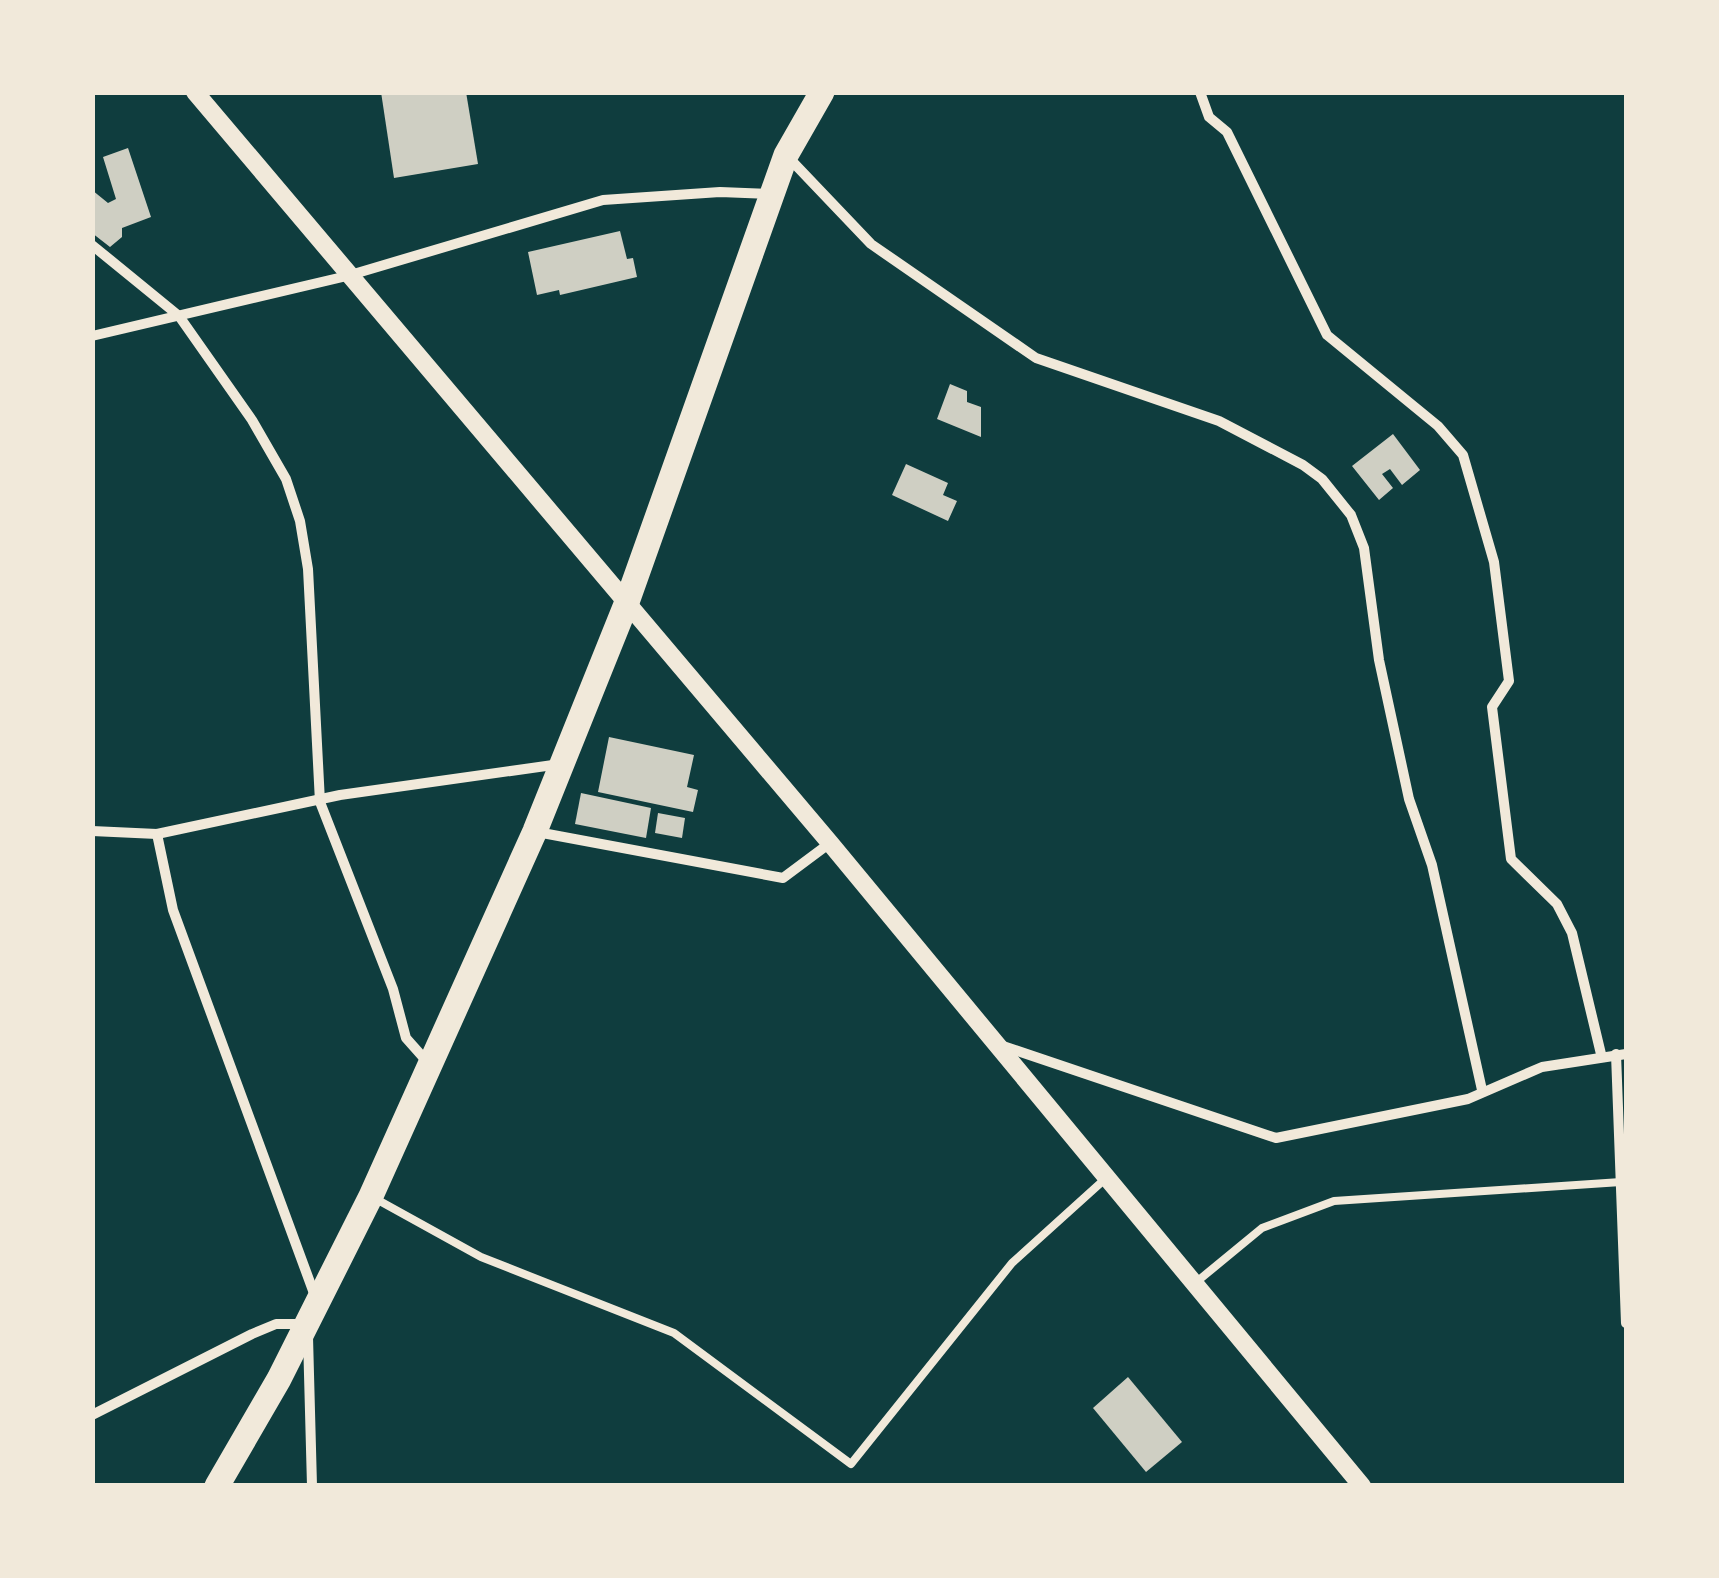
<svg xmlns="http://www.w3.org/2000/svg" width="1719" height="1578" font-family="'Source Serif 4',serif">
<style>
.building{fill:#cfcfc3}
.lines{fill:none;stroke-linecap:round;stroke-linejoin:round}
.service{stroke:#f1e9da;stroke-width:8}
.minor{stroke:#f1e9da;stroke-width:10}
.tertiary{stroke:#f1e9da;stroke-width:18}
.primary{stroke:#f1e9da;stroke-width:25}
</style>
<rect width="100%" height="100%" fill="#0f3d3e"/>
<g class="building">
<path d="M 381,92 L 466,92 L 478,164 L 394,178 Z"/>
<path d="M 128,148 L 151,217 L 122,228 L 122,237 L 110,247 L 92,233 L 92,190 L 108,203 L 116,199 L 103,157 Z"/>
<path d="M 620,231 L 627,259 L 633,258 L 637,277 L 560,295 L 559,290 L 537,295 L 528,252 Z"/>
<path d="M 950,384 L 967,391 L 967,402 L 981,407 L 981,437 L 937,419 Z"/>
<path d="M 1393,434 L 1420,470 L 1402,485 L 1390,469 L 1382,474 L 1393,488 L 1379,500 L 1352,466 Z"/>
<path d="M 906,464 L 948,483 L 943,495 L 957,501 L 948,521 L 892,495 Z"/>
<path d="M 609,737 L 694,755 L 687,787 L 698,790 L 693,812 L 598,792 Z"/>
<path d="M 581,793 L 651,808 L 646,838 L 575,824 Z"/>
<path d="M 658,813 L 685,818 L 682,838 L 655,833 Z"/>
<path d="M 1128,1377 L 1182,1442 L 1146,1472 L 1093,1408 Z"/>
</g>
<g class="lines">
<g class="service">
<path d="M 376,1199 L 481,1257 L 674,1333 L 851,1464 L 1012,1263 L 1105,1179"/>
<path d="M 1194,1284 L 1262,1228 L 1334,1201 L 1621,1182"/>
</g>
<g class="minor">
<path d="M 1200,92 L 1209,117 L 1227,132 L 1327,335 L 1438,426 L 1463,455 L 1494,562 L 1509,681 L 1492,707 L 1511,859 L 1557,904 L 1572,933 L 1601,1054"/>
<path d="M 789,158 L 871,244 L 1036,358 L 1219,421 L 1303,465 L 1322,479 L 1351,515 L 1364,548 L 1379,660 L 1409,799 L 1432,865 L 1482,1090"/>
<path d="M 92,245 L 179,316 L 252,420 L 286,479 L 300,521 L 308,569 L 320,802 L 393,989 L 406,1038 L 430,1065"/>
<path d="M 92,336 L 347,276 L 603,200 L 720,192 L 768,194"/>
<path d="M 92,831 L 157,834 L 340,795 L 560,764"/>
<path d="M 537,832 L 783,878 L 830,843"/>
<path d="M 157,834 L 173,910 L 315,1296"/>
<path d="M 1000,1045 L 1276,1138 L 1468,1099 L 1542,1067 L 1626,1054"/>
<path d="M 1616,1054 L 1626,1323"/>
<path d="M 308,1337 L 312,1486"/>
<path d="M 92,1415 L 252,1334 L 276,1324 L 303,1324"/>
</g>
<path class="tertiary" d="M 195,92 L 830,843 L 1362,1486"/>
<path class="primary" d="M 217,1486 L 279,1379 L 371,1196 L 535,831 L 627,602 L 786,155 L 822,92"/>
</g>
<rect width="1719" height="1578" fill="none" stroke="#f1e9da" stroke-width="190"/>
</svg>
